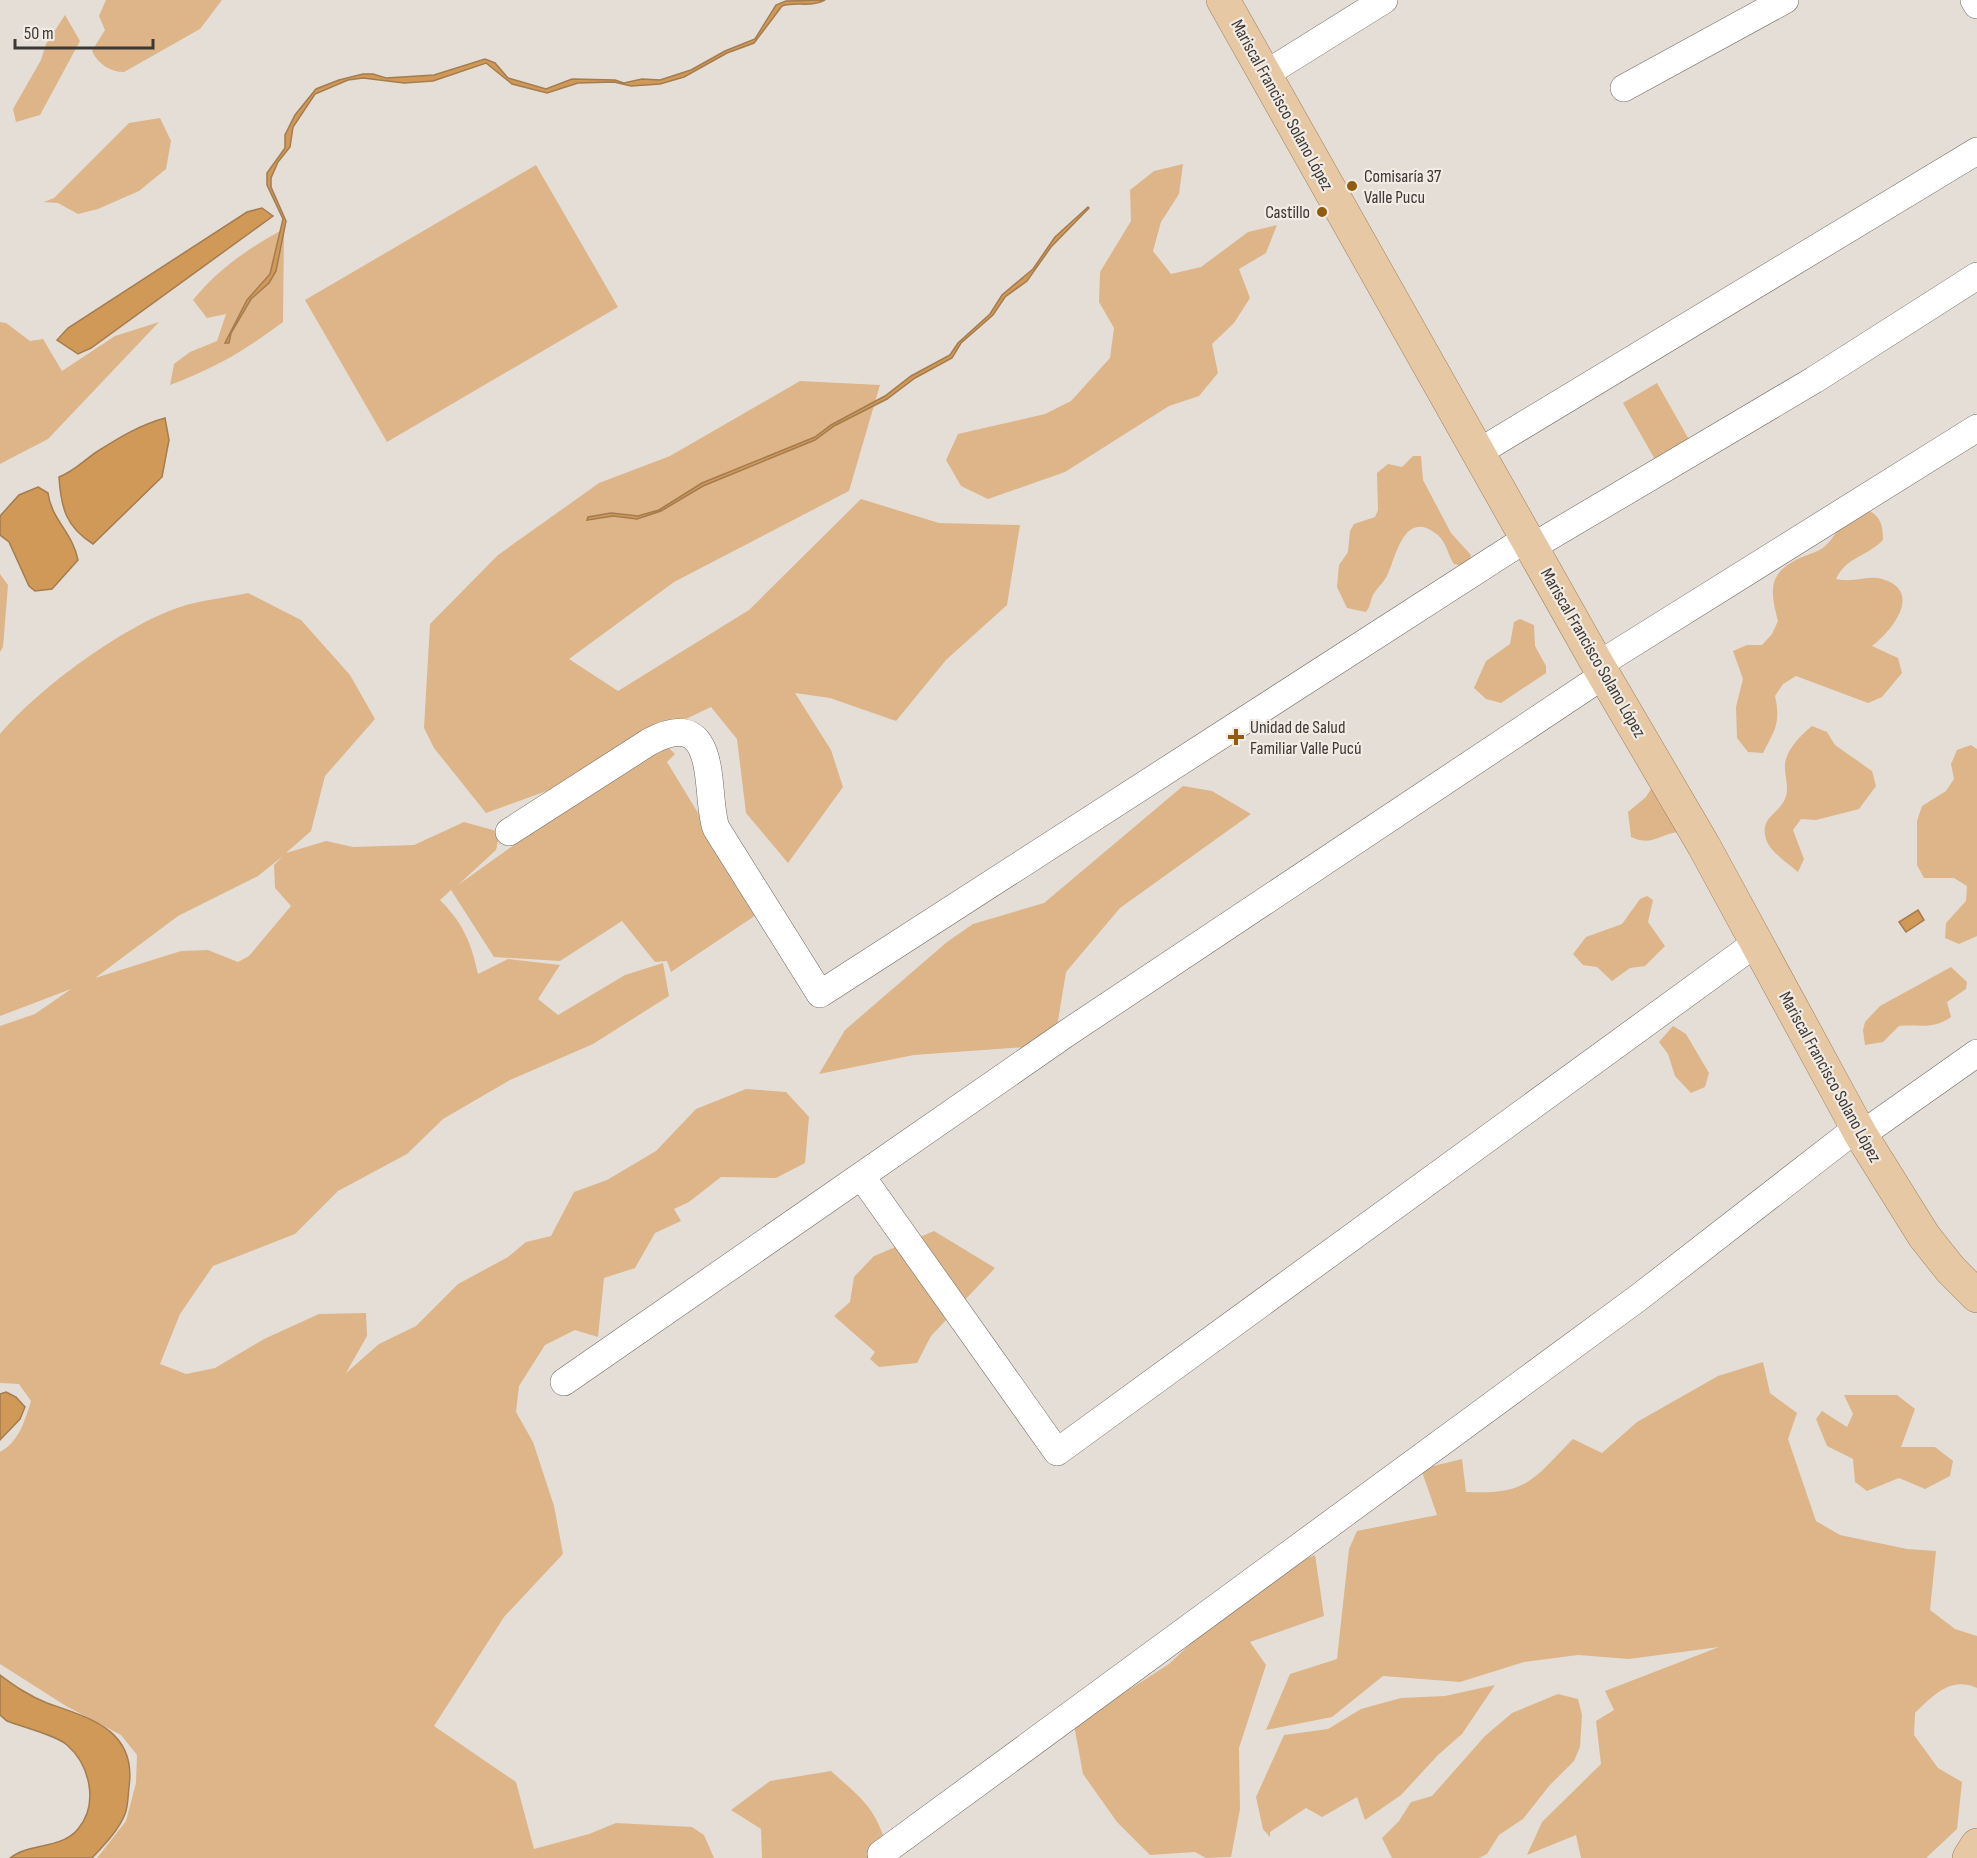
<svg xmlns="http://www.w3.org/2000/svg" width="1977" height="1858" font-family="'Sofia Sans Condensed',sans-serif">
<style>
.green{fill:#ddb589;fill-rule:evenodd}
.water{fill:#d19958;stroke:#a47c4e;stroke-width:1.5}
.lines{fill:none;stroke-linecap:round;stroke-linejoin:round}
.minor-casing{stroke:#6f6963;stroke-width:28}
.major-casing{stroke:#9f7e57;stroke-width:34}
.minor{stroke:#fff;stroke-width:27}
.major{stroke:#e6c8a5;stroke-width:33}
.poi-dot{fill:#905c0e;stroke:#f2ebe4;stroke-width:2}
.labels{text-anchor:middle;dominant-baseline:central;stroke-width:4.5;stroke-linejoin:round;paint-order:stroke}
.street-label{font-size:18px;fill:#3b3835;stroke:#f2ebe4}
.poi-label{font-size:18px;fill:#3b3835;stroke:#f2ebe4;text-anchor:start}
</style>
<rect width="100%" height="100%" fill="#e5ded7"/>
<g class="green">
<path d="M 106,0 L 222,0 L 200,29 L 124,72 C 110,72 98,64 92,51 L 105,30 L 99,16 Z"/>
<path d="M 65,15 L 80,41 L 40,115 L 16,122 L 13,109 L 41,60 L 46,44 Z"/>
<path d="M 160,118 L 171,141 L 166,169 L 139,191 L 98,209 L 78,214 L 58,203 L 44,202 L 54,198 L 129,123 Z"/>
<path d="M 1183,164 L 1179,194 L 1161,222 L 1153,251 L 1171,274 L 1201,267 L 1248,232 L 1277,225 L 1266,253 L 1239,269 L 1250,298 L 1234,323 L 1212,344 L 1218,373 L 1199,396 L 1169,406 L 1065,472 L 988,499 L 961,486 L 946,460 L 958,434 L 1045,414 L 1071,401 L 1110,358 L 1114,328 L 1099,302 L 1100,272 L 1131,221 L 1130,190 L 1154,171 Z"/>
<path d="M 536,165 L 618,307 L 387,442 L 305,300 Z"/>
<path d="M 284,229 L 283,322 C 244,351 215,368 170,385 L 174,364 L 190,352 L 217,341 L 226,314 L 207,318 L 193,300 C 219,268 249,248 284,229 Z"/>
<path d="M 0,322 L 6,323 L 30,341 L 43,339 L 62,371 L 115,336 L 159,322 L 48,439 L 0,464 Z"/>
<path d="M 800,381 L 880,385 L 849,491 L 674,582 L 569,659 L 618,691 L 749,610 L 861,499 L 939,523 L 1020,525 L 1007,605 L 946,660 L 896,721 L 830,698 L 795,693 L 831,750 L 843,787 L 788,863 L 746,813 L 737,739 L 711,707 L 631,745 L 566,784 L 486,813 L 434,748 L 424,728 L 430,624 L 498,555 L 599,483 L 670,456 Z"/>
<path d="M 1657,383 L 1691,443 L 1657,463 L 1623,403 Z"/>
<path d="M 1413,456 L 1421,456 L 1423,480 L 1451,533 L 1471,555 L 1469,563 L 1462,566 L 1454,564 C 1447,554 1447,541 1435,533 C 1404,510 1396,557 1387,576 C 1383,583 1377,588 1373,595 C 1370,601 1371,606 1366,612 L 1347,608 L 1337,587 L 1339,565 L 1348,552 L 1350,531 L 1354,524 L 1375,517 L 1378,510 L 1377,473 L 1388,464 L 1402,467 Z"/>
<path d="M 1860,505 C 1878,515 1883,519 1883,540 C 1865,558 1847,556 1836,579 C 1855,583 1867,575 1882,579 C 1924,591 1892,631 1872,646 L 1898,658 L 1902,673 L 1882,697 L 1868,703 L 1796,676 L 1783,684 L 1775,696 C 1781,723 1775,730 1763,753 L 1748,752 L 1737,738 L 1736,707 L 1743,679 L 1733,651 L 1747,645 L 1762,645 L 1772,634 L 1778,621 C 1769,587 1769,572 1802,557 C 1809,554 1818,552 1824,547 C 1841,533 1838,517 1860,505 Z"/>
<path d="M 0,574 L 8,585 L 3,647 L 0,652 Z"/>
<path d="M 248,593 L 301,620 L 350,675 L 375,719 L 325,776 L 311,831 L 286,853 L 326,841 L 353,847 L 414,845 L 464,822 L 500,832 L 496,850 L 458,885 L 661,740 L 675,754 L 667,762 L 759,913 L 671,972 L 667,961 L 655,962 L 622,921 L 560,961 L 494,957 L 451,890 L 440,900 C 463,923 471,942 478,974 L 508,959 L 560,965 L 538,999 L 558,1015 L 625,975 L 663,963 L 669,996 L 593,1044 L 510,1080 L 443,1119 L 407,1154 L 338,1191 L 295,1234 L 213,1266 L 180,1314 L 160,1364 L 186,1374 L 215,1368 L 264,1339 L 319,1314 L 366,1313 L 367,1336 L 346,1373 L 379,1344 L 416,1326 L 458,1284 L 508,1257 L 526,1242 L 551,1236 L 574,1192 L 607,1180 L 656,1151 L 696,1109 L 746,1089 L 786,1092 L 809,1117 L 805,1163 L 776,1178 L 721,1177 L 689,1202 L 674,1209 L 681,1221 L 655,1233 L 635,1268 L 604,1278 L 598,1337 L 575,1330 L 545,1345 L 519,1386 L 516,1412 L 533,1442 L 554,1506 L 563,1554 L 504,1617 L 434,1726 L 516,1782 L 534,1849 L 589,1834 L 616,1823 L 692,1827 L 704,1835 L 714,1858 L 97,1858 L 126,1821 L 136,1783 L 137,1755 L 121,1735 L 66,1706 L 0,1664 L 0,1452 C 19,1442 25,1420 31,1401 L 19,1384 L 0,1383 L 0,1026 L 35,1014 L 71,989 L 0,1016 L 0,734 C 39,688 123,626 180,607 C 201,600 226,598 248,593 ZM 283,856 L 274,865 L 275,888 L 291,906 L 249,956 L 238,962 L 208,950 L 181,951 L 95,978 L 178,916 L 258,876 Z"/>
<path d="M 1520,619 L 1534,625 L 1535,646 L 1546,666 L 1546,673 L 1501,703 L 1486,699 L 1474,688 L 1486,661 L 1510,644 L 1514,622 Z"/>
<path d="M 1812,726 L 1827,732 L 1835,745 L 1872,771 L 1876,786 L 1859,809 L 1816,820 L 1801,819 L 1793,830 L 1804,859 L 1798,872 C 1789,864 1769,851 1766,839 C 1759,816 1780,815 1786,796 C 1789,786 1784,774 1785,764 C 1787,749 1801,735 1812,726 Z"/>
<path d="M 1971,745 L 1977,749 L 1977,936 L 1959,944 L 1945,938 L 1946,923 L 1966,901 L 1967,886 L 1954,878 L 1924,878 L 1917,865 L 1917,821 L 1922,806 L 1946,791 L 1954,779 L 1951,764 L 1957,750 Z"/>
<path d="M 1654,784 L 1679,832 C 1658,834 1653,847 1631,837 L 1628,812 L 1646,797 Z"/>
<path d="M 1183,786 L 1212,791 L 1251,814 L 1120,908 L 1066,972 L 1054,1045 L 914,1055 L 819,1074 L 845,1030 L 947,942 L 973,924 L 1044,903 Z"/>
<path d="M 1647,896 L 1653,900 L 1648,922 L 1665,946 L 1645,966 L 1630,968 L 1612,981 L 1597,967 L 1583,965 L 1573,954 L 1586,937 L 1622,924 L 1640,899 Z"/>
<path d="M 1951,967 L 1967,982 L 1966,989 L 1947,1002 L 1951,1017 C 1934,1030 1917,1024 1899,1026 L 1883,1042 L 1865,1045 L 1863,1030 L 1865,1022 L 1880,1006 Z"/>
<path d="M 1673,1026 L 1686,1034 L 1709,1073 L 1705,1087 L 1691,1093 L 1675,1076 L 1668,1054 L 1659,1042 Z"/>
<path d="M 934,1231 L 995,1268 L 931,1336 L 917,1363 L 879,1367 L 870,1359 L 875,1352 L 834,1316 L 850,1302 L 854,1277 L 874,1256 Z"/>
<path d="M 1763,1362 L 1770,1393 L 1797,1413 L 1788,1439 L 1816,1521 L 1840,1535 L 1907,1549 L 1936,1551 L 1930,1610 L 1955,1629 L 1977,1636 L 1977,1688 C 1950,1676 1933,1696 1915,1713 L 1914,1735 L 1938,1768 L 1962,1782 L 1957,1829 L 1926,1858 L 1581,1858 L 1576,1835 L 1527,1855 L 1542,1822 L 1601,1764 L 1596,1721 L 1614,1710 L 1605,1691 L 1719,1647 L 1629,1659 L 1578,1655 L 1524,1662 L 1460,1682 L 1383,1676 L 1332,1717 L 1266,1730 L 1290,1674 L 1337,1659 L 1349,1549 L 1357,1531 L 1437,1515 L 1421,1469 L 1462,1459 L 1466,1492 C 1528,1495 1532,1480 1573,1439 L 1602,1453 L 1637,1422 L 1718,1376 Z"/>
<path d="M 1844,1395 L 1897,1395 L 1915,1409 L 1901,1447 L 1935,1447 L 1953,1461 L 1950,1476 L 1925,1489 L 1899,1478 L 1867,1491 L 1855,1482 L 1853,1459 L 1827,1446 L 1816,1419 L 1822,1411 L 1847,1427 L 1853,1414 Z"/>
<path d="M 1315,1555 L 1324,1616 L 1250,1642 L 1266,1665 L 1239,1748 L 1240,1809 L 1231,1857 L 1206,1858 L 1195,1852 L 1150,1855 L 1117,1822 L 1083,1774 L 1074,1725 L 1169,1664 L 1221,1615 L 1276,1571 Z"/>
<path d="M 1495,1685 L 1462,1734 L 1438,1755 L 1401,1795 L 1365,1820 L 1357,1797 L 1322,1817 L 1306,1808 L 1270,1832 L 1270,1837 L 1263,1829 L 1256,1797 L 1284,1735 L 1328,1729 L 1361,1709 L 1401,1698 L 1445,1696 Z"/>
<path d="M 1558,1694 L 1578,1699 L 1582,1715 L 1580,1747 L 1574,1761 L 1549,1786 L 1523,1819 L 1499,1835 L 1487,1854 L 1479,1858 L 1392,1858 L 1382,1838 L 1399,1821 L 1411,1802 L 1432,1796 L 1485,1736 L 1512,1713 Z"/>
<path d="M 831,1771 C 867,1803 877,1809 890,1858 L 762,1858 L 761,1829 L 731,1810 L 770,1781 Z"/>
</g>
<g class="water">
<path d="M 825,0 C 810,8 797,1 782,6 L 754,43 L 727,53 L 684,77 L 660,84 L 631,86 L 614,82 L 578,83 L 547,93 L 512,84 L 486,63 L 433,81 L 404,83 L 363,78 L 348,80 L 315,94 L 293,127 L 290,147 L 278,162 L 271,178 L 271,187 L 286,221 L 276,271 L 269,283 L 251,299 L 231,333 L 229,343 L 225,343 L 247,300 L 270,274 L 283,219 L 267,185 L 267,173 L 285,148 L 285,135 L 295,115 L 316,89 L 339,80 L 363,74 L 373,74 L 386,78 L 434,75 L 485,59 L 495,63 L 508,78 L 546,89 L 572,79 L 615,80 L 624,83 L 642,79 L 660,80 L 691,70 L 725,51 L 755,39 L 776,5 L 786,1 Z"/>
<path d="M 1088,207 L 1089,208 L 1051,247 L 1027,281 L 1005,297 L 993,315 L 961,343 L 952,358 L 915,378 L 887,399 L 834,426 L 815,440 L 703,486 L 661,511 L 637,519 L 613,516 L 587,520 L 588,517 L 611,513 L 638,516 L 659,510 L 702,483 L 815,437 L 831,425 L 885,396 L 911,376 L 950,355 L 958,343 L 990,314 L 1002,295 L 1033,269 L 1055,237 Z"/>
<path d="M 262,208 L 273,216 L 91,348 L 78,354 L 57,340 L 68,328 L 247,212 Z"/>
<path d="M 165,418 L 169,440 L 162,477 L 93,544 C 66,527 61,508 59,477 C 75,471 84,460 98,451 C 120,437 140,425 165,418 Z"/>
<path d="M 38,487 L 48,493 C 51,519 73,533 78,560 L 52,589 L 35,591 L 29,586 L 9,542 L 0,535 L 0,516 L 19,495 Z"/>
<path d="M 1918,910 L 1924,920 L 1906,932 L 1899,922 Z"/>
<path d="M 6,1392 L 16,1397 L 25,1407 L 20,1419 L 0,1440 L 0,1394 Z"/>
<path d="M 0,1675 C 15,1686 29,1696 47,1703 C 90,1718 137,1730 129,1787 C 128,1796 128,1807 125,1814 C 119,1830 103,1846 92,1858 L 10,1858 C 29,1843 62,1849 78,1829 C 99,1804 90,1765 67,1745 C 56,1735 22,1727 7,1721 L 0,1715 Z"/>
</g>
<g class="lines">
<g class="minor-casing">
<g id="minor">
<path d="M 1974,0 L 1977,5"/>
<path d="M 1264,75 L 1384,0"/>
<path d="M 1624,88 L 1785,0"/>
<path d="M 1479,452 L 1977,151"/>
<path d="M 1532,547 L 1814,380 L 1977,276"/>
<path d="M 1598,665 L 1977,428"/>
<path d="M 509,832 L 649,742 C 722,703 704,795 716,828 L 820,994 L 1527,538"/>
<path d="M 1861,1135 L 1977,1053"/>
<path d="M 862,1177 L 1057,1452 L 1756,943"/>
<path d="M 564,1382 L 1067,1033 L 1604,675"/>
<path d="M 881,1854 L 1638,1298 L 1857,1128"/>
</g>
</g>
<g class="major-casing">
<g id="major">
<path d="M 1223,0 L 1598,665 L 1704,846 L 1861,1135 L 1924,1236 L 1951,1270 L 1977,1296"/>
<path d="M 1969,1858 L 1977,1845"/>
</g>
</g>
<use href="#minor" class="minor"/>
<use href="#major" class="major"/>
</g>
<g class="poi-dot">
<circle cx="1352" cy="186" r="6"/>
<circle cx="1322" cy="212" r="6"/>
<path d="M1233 728h6v6h6v6h-6v6h-6v-6h-6v-6h6z"/>
</g>
<g class="labels">
<g class="street-label">
<text transform="translate(1282 105) rotate(61)">Mariscal Francisco Solano López</text>
<text transform="translate(1593 653) rotate(60)">Mariscal Francisco Solano López</text>
<text transform="translate(1830 1077) rotate(61)">Mariscal Francisco Solano López</text>
</g>
<g class="poi-label">
<text x="1364" y="176">Comisaría 37<tspan x="1364" dy="21">Valle Pucu</tspan></text>
<text x="1310" y="212" text-anchor="end">Castillo</text>
<text x="1250" y="727">Unidad de Salud<tspan x="1250" dy="21">Familiar Valle Pucú</tspan></text>
</g>
</g>
<path d="M15 39v9h138v-9" fill="none" stroke="#3b3835" stroke-width="3"/>
<text x="24" y="39" font-size="18" fill="#3b3835" stroke="#f2ebe4" stroke-width="4.5" paint-order="stroke">50 m</text>
</svg>
